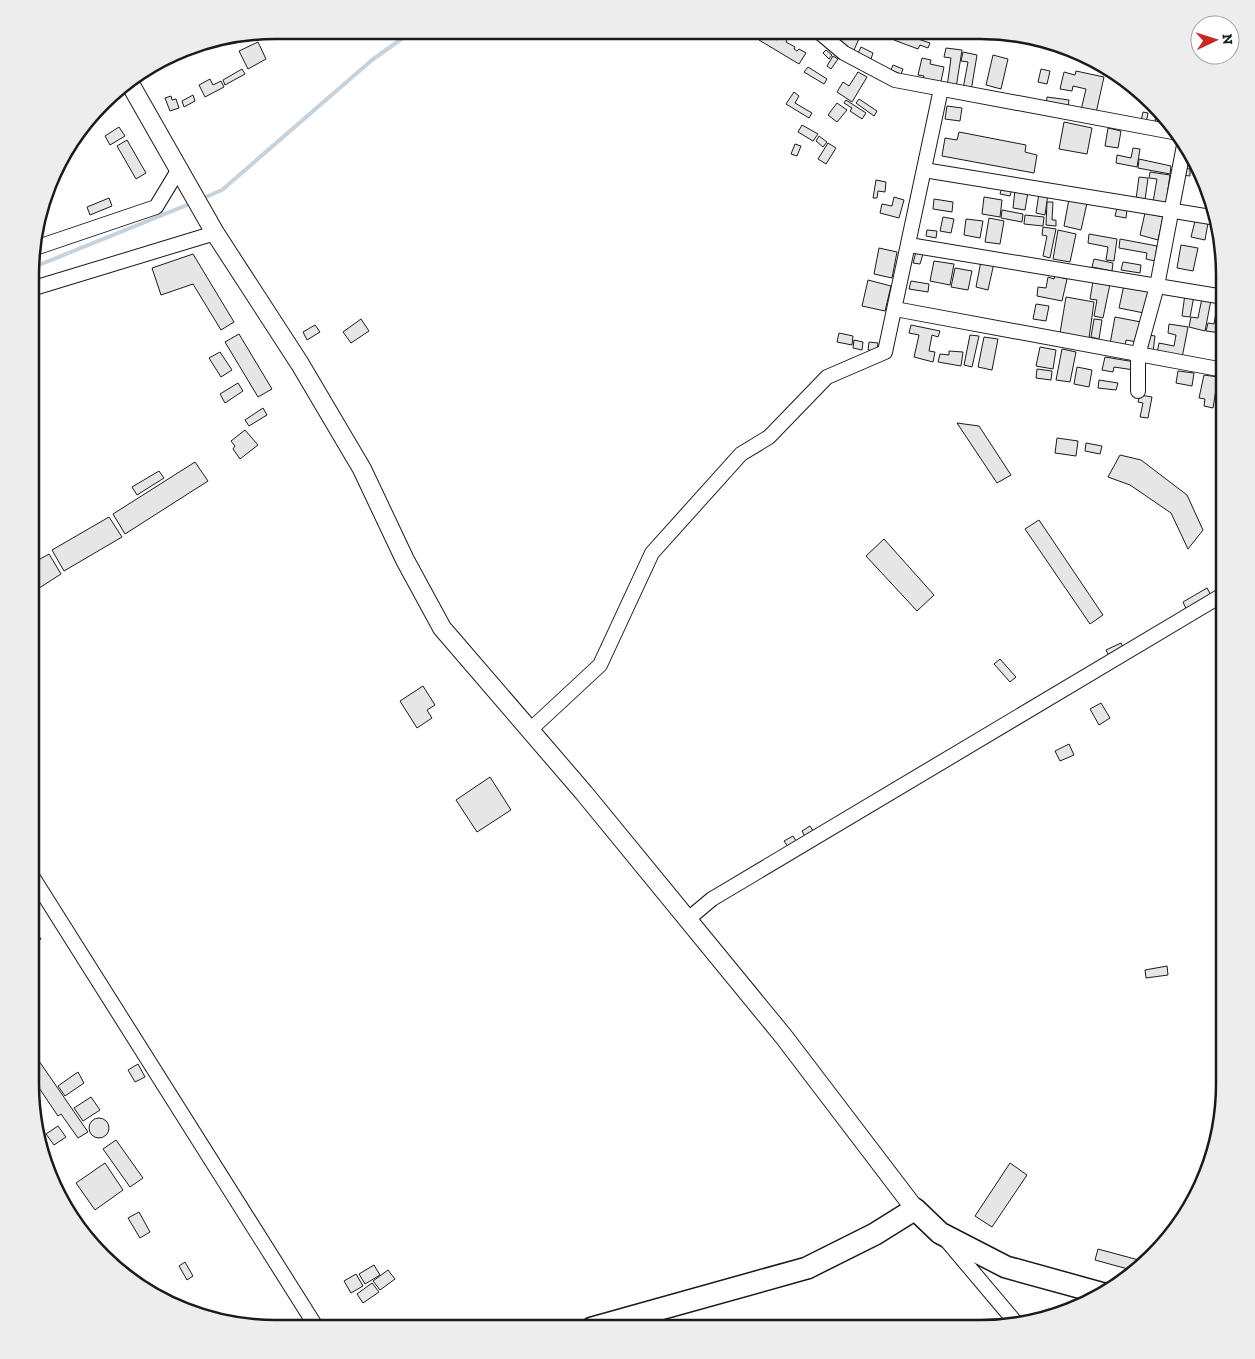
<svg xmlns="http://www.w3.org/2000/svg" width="1255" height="1359" font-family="'Zilla Slab',serif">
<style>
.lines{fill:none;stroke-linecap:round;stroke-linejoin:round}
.stream{stroke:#c6d2dc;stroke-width:4}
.building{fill:#e6e6e6;stroke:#1a1a1a}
.minor-casing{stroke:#1a1a1a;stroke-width:16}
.major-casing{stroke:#1a1a1a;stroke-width:20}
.highway-casing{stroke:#1a1a1a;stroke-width:24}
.minor{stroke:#fff;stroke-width:14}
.major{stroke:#fff;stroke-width:18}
.highway{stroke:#fff;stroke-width:21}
.rim{fill:none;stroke:#1a1a1a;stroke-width:2.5}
</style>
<rect width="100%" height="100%" fill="#fff"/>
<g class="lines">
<g class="stream">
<path d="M 201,199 L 222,190 L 372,60 L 414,30"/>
<path d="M 34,267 L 192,203"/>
</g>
</g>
<g class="building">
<path d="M 543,31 L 558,31 L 548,37 Z"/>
<path d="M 764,31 L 772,34 L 771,36 L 777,40 L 781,34 L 788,38 L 786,42 L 795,47 L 794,49 L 797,51 L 799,49 L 806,53 L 799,64 L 759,40 Z"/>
<path d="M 836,32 L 862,32 L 854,50 L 832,40 Z"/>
<path d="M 897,32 L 930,43 L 928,48 L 920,45 L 918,49 L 894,40 Z"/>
<path d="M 258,42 L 266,59 L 248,69 L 239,51 Z"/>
<path d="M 861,47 L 873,53 L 871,59 L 858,53 Z"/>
<path d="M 946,48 L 962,50 L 956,88 L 947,87 L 951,58 L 944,57 Z"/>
<path d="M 826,50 L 832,55 L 829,59 L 823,53 Z"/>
<path d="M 963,52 L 977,55 L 971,91 L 963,89 L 968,62 L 961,61 Z"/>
<path d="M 993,55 L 1008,59 L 1001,89 L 986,85 Z"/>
<path d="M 833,56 L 838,59 L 831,69 L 827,66 Z"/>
<path d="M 922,58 L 931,60 L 930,64 L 944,67 L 940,86 L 923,82 L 924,76 L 918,75 Z"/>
<path d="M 893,65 L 903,69 L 901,74 L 891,70 Z"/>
<path d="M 808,67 L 827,79 L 824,84 L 804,72 Z"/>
<path d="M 242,69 L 245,74 L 225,85 L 223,80 Z"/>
<path d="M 1041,69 L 1050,71 L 1047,84 L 1038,82 Z"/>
<path d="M 1076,71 L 1104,77 L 1096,113 L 1081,110 L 1086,89 L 1073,86 L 1072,91 L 1060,89 L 1064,72 L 1075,75 Z"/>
<path d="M 858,72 L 867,77 L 852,102 L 837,92 L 843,82 L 849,86 Z"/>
<path d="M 210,79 L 213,85 L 221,81 L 224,87 L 205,97 L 199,85 Z"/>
<path d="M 794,92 L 799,96 L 795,103 L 812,113 L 809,118 L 786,104 Z"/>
<path d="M 193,95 L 195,101 L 184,107 L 182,101 Z"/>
<path d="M 171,96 L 172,100 L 176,99 L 179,108 L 170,111 L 165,98 Z"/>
<path d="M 1047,97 L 1069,100 L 1068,108 L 1046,105 Z"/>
<path d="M 859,99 L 877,111 L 874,116 L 856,103 Z"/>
<path d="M 846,100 L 866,113 L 862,119 L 850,111 L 852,108 L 844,103 Z"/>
<path d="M 837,103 L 847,110 L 837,122 L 828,115 Z"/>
<path d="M 947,106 L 962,108 L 960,121 L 945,119 Z"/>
<path d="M 1143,112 L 1148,113 L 1146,123 L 1141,121 Z"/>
<path d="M 1156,114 L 1158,115 L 1168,124 L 1155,121 Z"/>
<path d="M 1064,122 L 1092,128 L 1087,154 L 1059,149 Z"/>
<path d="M 802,125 L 818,134 L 813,141 L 798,132 Z"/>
<path d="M 119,127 L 125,136 L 110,145 L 105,136 Z"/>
<path d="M 1108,128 L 1121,131 L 1118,148 L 1105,146 Z"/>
<path d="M 959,132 L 1026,145 L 1025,152 L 1037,155 L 1034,173 L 942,156 L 945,138 L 957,140 Z"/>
<path d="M 819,136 L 827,142 L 823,147 L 816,141 Z"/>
<path d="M 127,140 L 146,173 L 136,179 L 117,146 Z"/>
<path d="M 828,143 L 836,148 L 826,164 L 818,159 Z"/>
<path d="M 795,144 L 801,146 L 797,156 L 791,154 Z"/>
<path d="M 1133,148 L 1140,149 L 1137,167 L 1116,163 L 1117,155 L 1131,158 Z"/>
<path d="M 1139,159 L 1171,166 L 1170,174 L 1138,168 Z"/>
<path d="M 1183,168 L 1190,169 L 1190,176 L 1182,175 Z"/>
<path d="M 1150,172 L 1170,175 L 1166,203 L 1153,202 L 1157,179 L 1149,178 Z"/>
<path d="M 1139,177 L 1148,178 L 1145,200 L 1136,199 Z"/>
<path d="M 876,180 L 886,182 L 885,192 L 878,191 L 877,198 L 873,198 Z"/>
<path d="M 1002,187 L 1012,189 L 1010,196 L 1000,194 Z"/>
<path d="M 1015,190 L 1028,192 L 1025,210 L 1013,208 Z"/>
<path d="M 1039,193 L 1048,194 L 1045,215 L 1036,213 Z"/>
<path d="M 894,197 L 904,200 L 899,218 L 880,213 L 882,204 L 892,206 Z"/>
<path d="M 984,197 L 1002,200 L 1000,217 L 982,214 Z"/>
<path d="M 109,198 L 112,206 L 90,215 L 87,207 Z"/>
<path d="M 934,199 L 953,202 L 952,212 L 933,209 Z"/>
<path d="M 1069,199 L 1087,203 L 1081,230 L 1064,226 Z"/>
<path d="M 1047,202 L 1053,202 L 1052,220 L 1056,220 L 1056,226 L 1046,225 Z"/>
<path d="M 1117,208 L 1127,210 L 1126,218 L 1115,216 Z"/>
<path d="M 1002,210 L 1023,214 L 1022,222 L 1001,218 Z"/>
<path d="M 1145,213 L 1163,217 L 1158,240 L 1140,235 Z"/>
<path d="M 1025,215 L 1044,217 L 1043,226 L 1024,224 Z"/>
<path d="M 943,217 L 954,219 L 951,233 L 940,231 Z"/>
<path d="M 989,218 L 1004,221 L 1000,244 L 985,242 Z"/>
<path d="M 966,219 L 983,221 L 980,238 L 964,235 Z"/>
<path d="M 1195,221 L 1208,223 L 1205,240 L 1191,237 Z"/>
<path d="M 1043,227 L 1056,229 L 1050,258 L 1043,256 L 1047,236 L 1042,235 Z"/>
<path d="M 927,230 L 937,231 L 936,238 L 926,236 Z"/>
<path d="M 1058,230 L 1076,234 L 1070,262 L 1053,259 Z"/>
<path d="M 1089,234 L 1117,239 L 1114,261 L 1106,260 L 1108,247 L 1088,243 Z"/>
<path d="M 1120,239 L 1157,246 L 1155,261 L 1146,259 L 1147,253 L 1119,248 Z"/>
<path d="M 1181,245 L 1198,248 L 1193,271 L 1177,268 Z"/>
<path d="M 879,248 L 897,252 L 892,278 L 874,274 Z"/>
<path d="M 916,252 L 923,254 L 920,264 L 913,263 Z"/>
<path d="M 193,254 L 234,322 L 221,330 L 193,284 L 161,295 L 152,268 Z"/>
<path d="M 1094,259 L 1113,263 L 1112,271 L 1092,267 Z"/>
<path d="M 934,261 L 954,264 L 950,285 L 930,281 Z"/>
<path d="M 981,261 L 994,263 L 988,290 L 976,287 Z"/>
<path d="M 1123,262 L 1141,265 L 1140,273 L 1121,270 Z"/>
<path d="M 955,268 L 972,271 L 968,290 L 951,287 Z"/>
<path d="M 1055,276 L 1067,279 L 1062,301 L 1037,296 L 1038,287 L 1046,288 L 1048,277 L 1054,279 Z"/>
<path d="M 868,280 L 891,286 L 885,311 L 862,306 Z"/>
<path d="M 911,281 L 929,284 L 928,292 L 909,289 Z"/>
<path d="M 1093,281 L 1110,284 L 1103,318 L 1094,316 L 1097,300 L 1090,299 Z"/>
<path d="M 1124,285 L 1149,290 L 1144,313 L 1119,308 Z"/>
<path d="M 1185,294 L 1194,296 L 1190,317 L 1182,316 Z"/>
<path d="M 1066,297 L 1094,302 L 1089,338 L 1060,333 Z"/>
<path d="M 1202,298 L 1211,300 L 1205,331 L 1189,327 L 1191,317 L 1198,318 Z"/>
<path d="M 1036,304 L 1049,306 L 1046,321 L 1033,319 Z"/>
<path d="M 1217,307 L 1224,308 L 1221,333 L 1206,331 L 1208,323 L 1214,324 Z"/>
<path d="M 1115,317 L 1141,322 L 1137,342 L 1126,340 L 1125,347 L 1110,344 Z"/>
<path d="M 361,319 L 369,331 L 351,343 L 343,332 Z"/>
<path d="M 1094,319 L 1102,320 L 1099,339 L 1091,337 Z"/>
<path d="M 1169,324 L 1188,327 L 1182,358 L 1157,353 L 1159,343 L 1174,346 L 1176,335 L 1168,333 Z"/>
<path d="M 315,325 L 320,332 L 307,340 L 303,332 Z"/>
<path d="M 911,325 L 940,331 L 938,337 L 932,335 L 929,351 L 935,352 L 933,362 L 914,357 L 919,335 L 909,333 Z"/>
<path d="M 839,333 L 853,336 L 852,345 L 837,342 Z"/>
<path d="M 239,334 L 272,389 L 258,397 L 225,342 Z"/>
<path d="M 970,335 L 979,336 L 972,367 L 964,365 Z"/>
<path d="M 1149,335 L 1155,336 L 1153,352 L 1147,351 Z"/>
<path d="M 984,337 L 998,339 L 992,370 L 978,367 Z"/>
<path d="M 854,340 L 863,342 L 862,350 L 853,348 Z"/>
<path d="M 869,342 L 878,343 L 877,351 L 868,350 Z"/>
<path d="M 1040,347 L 1056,350 L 1053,369 L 1036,366 Z"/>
<path d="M 1062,349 L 1076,352 L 1070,382 L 1056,380 Z"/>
<path d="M 949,351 L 963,352 L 961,366 L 938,362 L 940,354 L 949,355 Z"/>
<path d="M 220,352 L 232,370 L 221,377 L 209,358 Z"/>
<path d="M 1105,357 L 1135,362 L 1134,370 L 1114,367 L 1113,372 L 1102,370 Z"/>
<path d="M 1077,367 L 1092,370 L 1089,387 L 1074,384 Z"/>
<path d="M 1037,369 L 1052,371 L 1051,380 L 1036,378 Z"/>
<path d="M 1178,371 L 1194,373 L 1192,386 L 1176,383 Z"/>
<path d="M 1204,375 L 1218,377 L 1213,408 L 1204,406 L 1205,399 L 1199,398 Z"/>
<path d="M 1099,380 L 1118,383 L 1116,390 L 1098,388 Z"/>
<path d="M 238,383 L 243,391 L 225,403 L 220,394 Z"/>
<path d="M 1140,395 L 1152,397 L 1148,418 L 1140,417 L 1143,403 L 1138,402 Z"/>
<path d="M 263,408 L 267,415 L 249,426 L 245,420 Z"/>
<path d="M 957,423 L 979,426 L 1011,475 L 997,483 Z"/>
<path d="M 245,430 L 258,445 L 240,459 L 233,449 L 235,446 L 231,441 Z"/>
<path d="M 1057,438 L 1078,441 L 1076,456 L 1055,453 Z"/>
<path d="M 1086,443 L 1102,446 L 1100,454 L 1085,451 Z"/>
<path d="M 1120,455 L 1141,460 L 1187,495 L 1203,530 L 1188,549 L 1171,513 L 1130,485 L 1108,477 Z"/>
<path d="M 195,462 L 208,481 L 125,534 L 113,514 Z"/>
<path d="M 159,471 L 164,478 L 137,495 L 132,487 Z"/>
<path d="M 109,517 L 122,537 L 64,571 L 52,550 Z"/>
<path d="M 1039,520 L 1103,615 L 1090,624 L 1025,529 Z"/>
<path d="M 884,539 L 934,595 L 917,611 L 866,556 Z"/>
<path d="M 49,554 L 61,574 L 33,592 L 33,563 Z"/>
<path d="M 1207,588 L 1213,599 L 1188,613 L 1183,602 Z"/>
<path d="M 1121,643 L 1125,651 L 1110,658 L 1106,650 Z"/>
<path d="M 1000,659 L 1016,677 L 1010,682 L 994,664 Z"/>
<path d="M 423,686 L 435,705 L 427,710 L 432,718 L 417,728 L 400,701 Z"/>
<path d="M 1101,703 L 1110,718 L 1099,725 L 1090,709 Z"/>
<path d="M 1069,744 L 1074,755 L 1060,761 L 1055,751 Z"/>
<path d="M 490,777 L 511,810 L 477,832 L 456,800 Z"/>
<path d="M 810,826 L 815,834 L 807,840 L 802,831 Z"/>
<path d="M 793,836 L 798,844 L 790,850 L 784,841 Z"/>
<path d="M 34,930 L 41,939 L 31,946 L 31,932 Z"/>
<path d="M 1167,966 L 1168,975 L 1146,978 L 1145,970 Z"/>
<path d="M 31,1048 L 38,1061 L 31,1066 Z"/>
<path d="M 39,1061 L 88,1132 L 78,1138 L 61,1114 L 58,1116 L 31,1076 L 31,1067 Z"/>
<path d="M 138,1064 L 145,1077 L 135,1082 L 128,1070 Z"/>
<path d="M 78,1072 L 84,1083 L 65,1096 L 58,1086 Z"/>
<path d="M 91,1097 L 100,1110 L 83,1121 L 74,1108 Z"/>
<circle cx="99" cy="1128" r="10"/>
<path d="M 58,1126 L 66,1137 L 54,1145 L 46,1134 Z"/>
<path d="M 116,1140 L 143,1178 L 130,1187 L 103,1149 Z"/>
<path d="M 105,1163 L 123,1190 L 95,1210 L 76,1183 Z"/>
<path d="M 1010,1163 L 1027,1175 L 992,1227 L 975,1216 Z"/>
<path d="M 139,1212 L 150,1232 L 140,1238 L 128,1218 Z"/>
<path d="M 1098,1249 L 1146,1262 L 1135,1271 L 1095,1260 Z"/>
<path d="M 185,1262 L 193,1276 L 187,1280 L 179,1266 Z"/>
<path d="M 374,1265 L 380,1275 L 365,1284 L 359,1274 Z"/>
<path d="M 388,1270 L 395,1279 L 380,1290 L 373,1281 Z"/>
<path d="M 356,1274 L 363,1286 L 351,1293 L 344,1281 Z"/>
<path d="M 372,1283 L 379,1292 L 363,1303 L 357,1294 Z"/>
<path d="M 270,1322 L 273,1328 L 255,1328 Z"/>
</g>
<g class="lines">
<g class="minor-casing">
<g id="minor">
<path d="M 819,32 L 844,53 L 895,80 L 1178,133"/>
<path d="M 924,170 L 1217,218"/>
<path d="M 909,245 L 1224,297"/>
<path d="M 35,248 L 156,207 L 179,169"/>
<path d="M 34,288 L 215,233"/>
<path d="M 895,309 L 1224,370"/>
<path d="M 1138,391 L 1138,355 L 1157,286 L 1185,140"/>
<path d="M 530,730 L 600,665 L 652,553 L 741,454 L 769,437 L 827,377 L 885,352 L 941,89"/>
<path d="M 32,876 L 317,1328"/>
<path d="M 687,920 L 712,899 L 1224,594"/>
<path d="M 947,1241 L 1017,1324"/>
</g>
</g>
<g class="major-casing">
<path id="major" d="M 129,82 L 215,233 L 300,364 L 362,469 L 405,560 L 442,628 L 584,793 L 784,1037 L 915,1209"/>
</g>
<g class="highway-casing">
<path id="highway" d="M 592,1328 L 807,1268 L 875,1234 L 915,1209 L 940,1233 L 1006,1267 L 1104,1294"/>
</g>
<use href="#minor" class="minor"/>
<use href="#major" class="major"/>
<use href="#highway" class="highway"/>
</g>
<path d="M0 0H1255V1359H0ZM275 39H980A236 236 0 0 1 1216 275V1084A236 236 0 0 1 980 1320H275A236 236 0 0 1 39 1084V275A236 236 0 0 1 275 39Z" fill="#ededed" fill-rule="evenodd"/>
<path class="rim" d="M275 39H980A236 236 0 0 1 1216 275V1084A236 236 0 0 1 980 1320H275A236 236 0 0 1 39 1084V275A236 236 0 0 1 275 39Z"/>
<g transform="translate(1215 40) rotate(86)"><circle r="24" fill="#ffffff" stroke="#a3a3a3"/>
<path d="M0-4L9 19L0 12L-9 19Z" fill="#c62828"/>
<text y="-8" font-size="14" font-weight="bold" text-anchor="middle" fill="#1a1a1a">N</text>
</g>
</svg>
